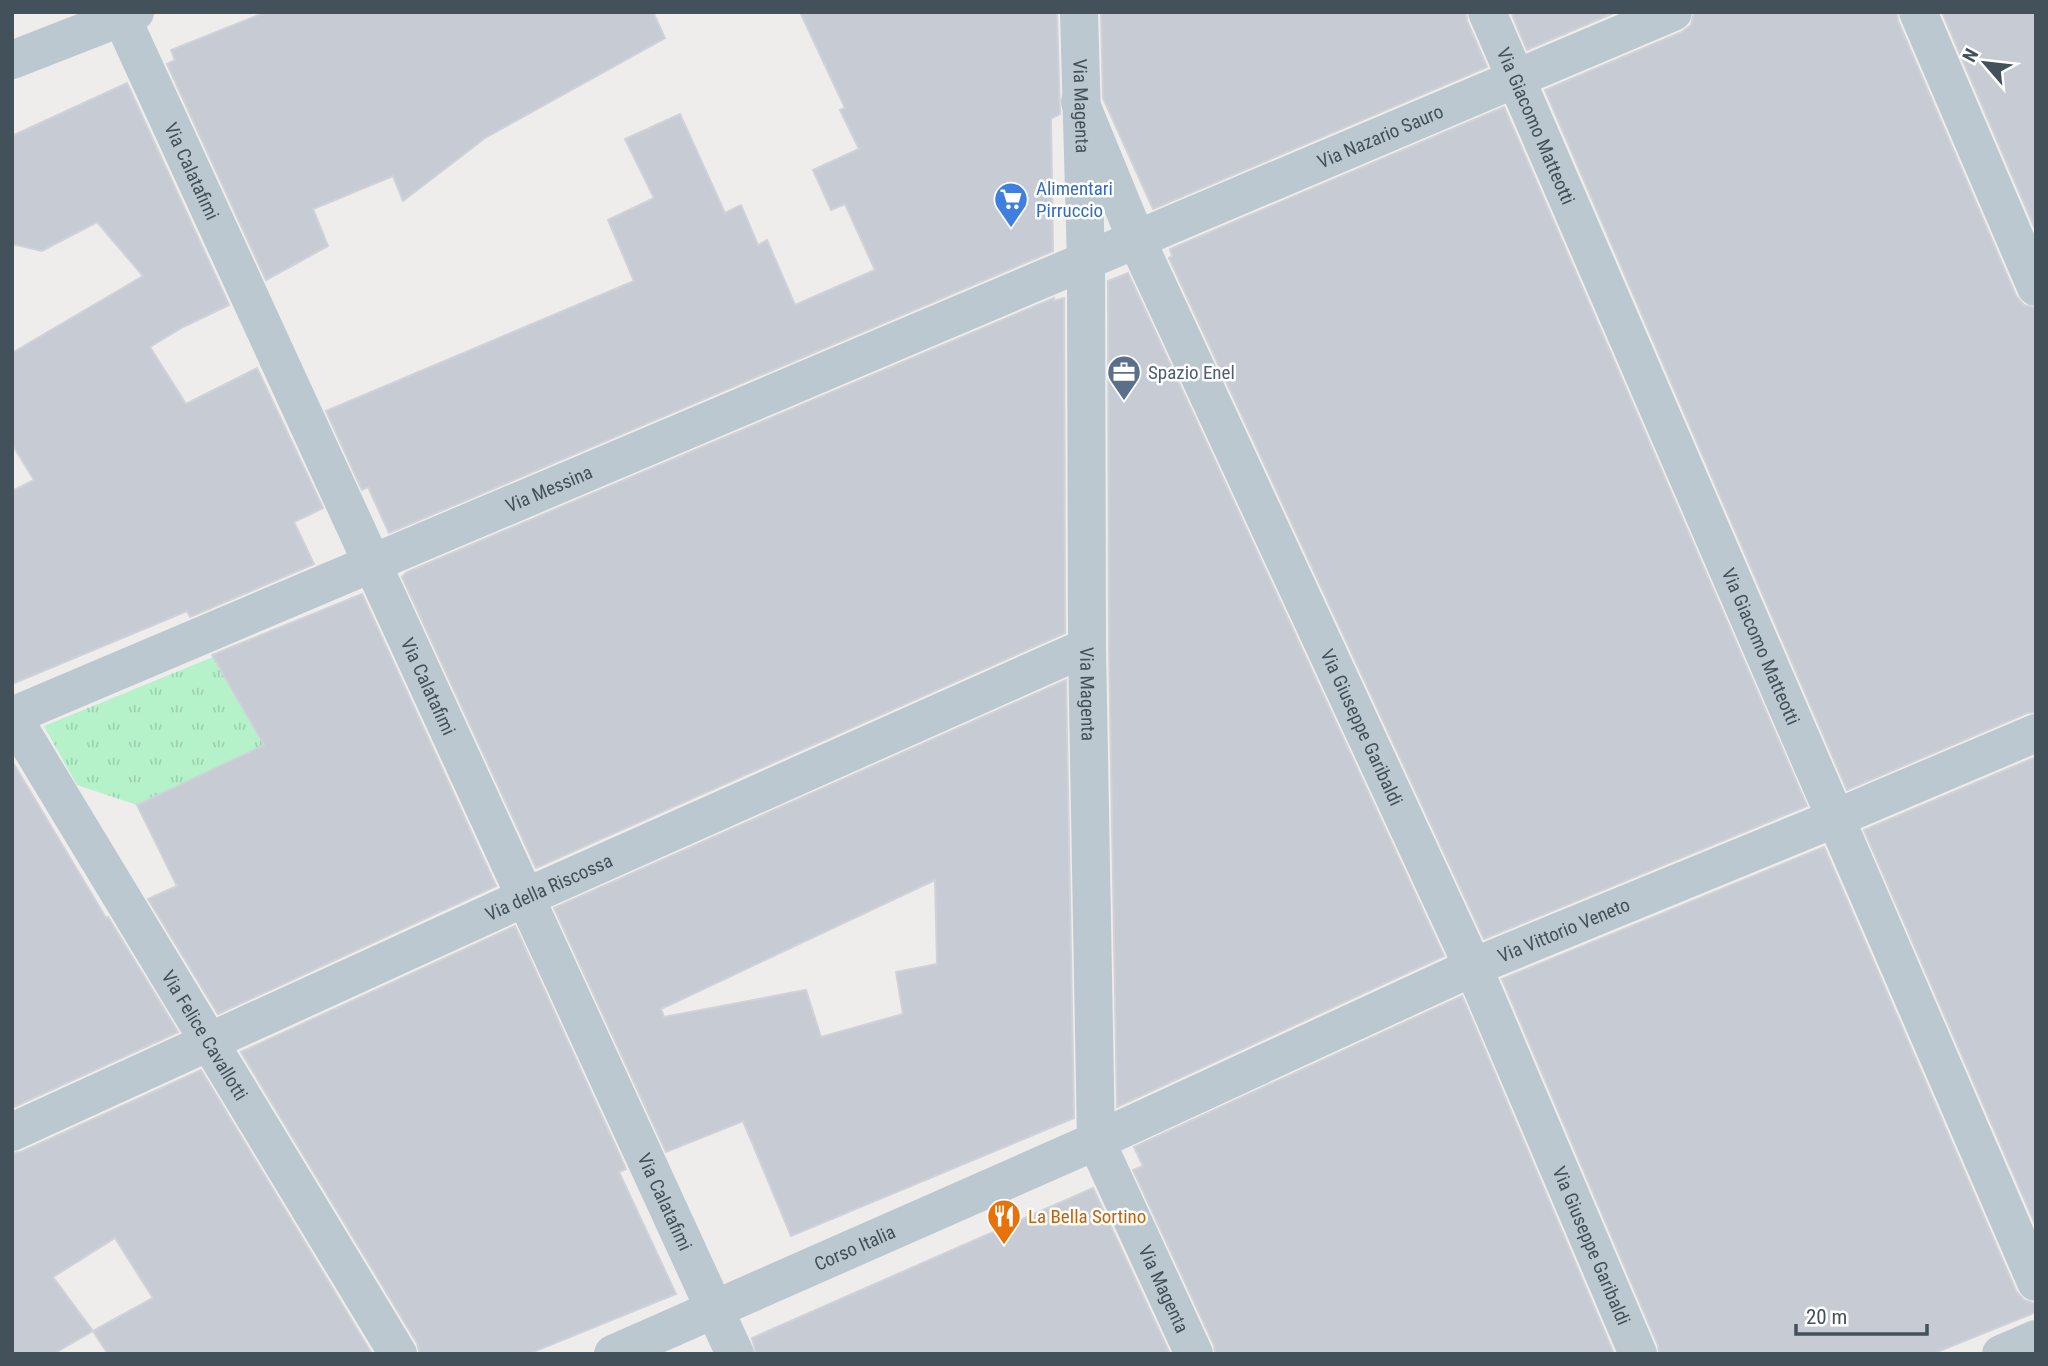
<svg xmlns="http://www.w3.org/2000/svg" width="2048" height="1366" font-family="'Roboto Condensed',sans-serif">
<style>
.grass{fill:url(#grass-tufts)}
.building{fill:#c7cbd3;stroke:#cfd2d9;stroke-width:2;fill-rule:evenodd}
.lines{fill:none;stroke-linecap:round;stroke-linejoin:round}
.minor{stroke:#bbc8d0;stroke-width:38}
.tertiary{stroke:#bbc8d0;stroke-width:38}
.labels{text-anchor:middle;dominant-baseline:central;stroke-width:5;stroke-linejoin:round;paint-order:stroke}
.street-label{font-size:19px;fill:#43515b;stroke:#fff}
.shop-label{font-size:19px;fill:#366cbe;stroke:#fff;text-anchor:start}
.service-label{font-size:19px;fill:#4e5e75;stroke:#fff;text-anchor:start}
.food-label{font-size:19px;fill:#c56008;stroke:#fff;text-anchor:start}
</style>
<defs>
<pattern id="grass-tufts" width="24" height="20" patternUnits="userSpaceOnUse" patternTransform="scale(1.75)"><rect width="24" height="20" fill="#b5f2ca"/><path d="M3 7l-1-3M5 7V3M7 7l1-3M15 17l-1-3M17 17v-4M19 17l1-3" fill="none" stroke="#9dd1b0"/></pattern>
</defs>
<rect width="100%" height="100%" fill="#efecec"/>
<path class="grass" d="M 213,657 L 264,745 L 137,805 L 77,785 L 44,726 Z"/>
<g class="building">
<path d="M 266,12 L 653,12 L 665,38 L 485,138 L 403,201 L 393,176 L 313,209 L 328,246 L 266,280 L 167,64 L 175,60 L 171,50 Z"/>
<path d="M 800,12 L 1057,12 L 1060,114 L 1051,119 L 1053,251 L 389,533 L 368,487 L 362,490 L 326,411 L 634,281 L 608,220 L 654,198 L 625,139 L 680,114 L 725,213 L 741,205 L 758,245 L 767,240 L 795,305 L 875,270 L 845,204 L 831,210 L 813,170 L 859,149 L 840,110 L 845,108 Z"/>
<path d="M 1101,12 L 1466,12 L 1467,21 L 1487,67 L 1153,209 L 1103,98 Z"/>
<path d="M 1511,12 L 1616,12 L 1527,50 Z"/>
<path d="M 1694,12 L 1897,12 L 1898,21 L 2016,296 L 2024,305 L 2036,308 L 2036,712 L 2027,713 L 1847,790 L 1545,90 L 1682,32 L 1691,25 Z"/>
<path d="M 1942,12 L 2036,12 L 2036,231 Z"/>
<path d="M 127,83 L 229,305 L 183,327 L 150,347 L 186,404 L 257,368 L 323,508 L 294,522 L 314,564 L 190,617 L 187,611 L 12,684 L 12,491 L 34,480 L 12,444 L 12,353 L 143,276 L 97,222 L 42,251 L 12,244 L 12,136 Z"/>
<path d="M 1504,107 L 1807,806 L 1484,939 L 1169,258 L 1172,256 L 1170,249 Z"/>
<path d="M 1128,273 L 1444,956 L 1117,1107 L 1109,647 L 1108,281 Z"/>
<path d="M 1054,298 L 1054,301 L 1064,298 L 1065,633 L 536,868 L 402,577 L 407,572 Z"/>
<path d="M 362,594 L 496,886 L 218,1014 L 148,899 L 177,886 L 137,805 L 264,745 L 212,655 Z"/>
<path d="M 1066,680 L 1074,1118 L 791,1236 L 743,1121 L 666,1152 L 554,908 ZM 935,880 L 937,964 L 896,972 L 903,1014 L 821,1037 L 806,990 L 664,1017 L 661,1009 Z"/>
<path d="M 2036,757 L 2036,1226 L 1864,830 Z"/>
<path d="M 12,761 L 106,918 L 108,917 L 178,1032 L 12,1108 Z"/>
<path d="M 1824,847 L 2016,1291 L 2024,1300 L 2036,1304 L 2036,1312 L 1932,1354 L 1659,1354 L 1658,1345 L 1502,979 Z"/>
<path d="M 515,926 L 626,1169 L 619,1172 L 676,1294 L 528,1354 L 420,1354 L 417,1343 L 241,1052 Z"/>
<path d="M 1462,996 L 1614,1354 L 1215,1354 L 1214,1345 L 1133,1170 L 1143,1166 L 1134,1147 Z"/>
<path d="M 201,1070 L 372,1354 L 108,1354 L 93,1331 L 53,1354 L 12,1354 L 12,1153 L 21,1152 ZM 115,1238 L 153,1298 L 93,1331 L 53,1277 Z"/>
<path d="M 1093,1188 L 1170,1354 L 756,1354 L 752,1338 Z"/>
</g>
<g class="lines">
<g class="minor">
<path id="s1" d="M 119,12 L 735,1354"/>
<path id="s2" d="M 1487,12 L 2036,1282"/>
<path d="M 1918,12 L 2036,287"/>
<path d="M 12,60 L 135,12"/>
<path id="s3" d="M 12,716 L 1673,12"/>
<path id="s4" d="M 12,716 L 398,1354"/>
<path id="s5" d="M 12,1132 L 526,897 L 1087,647"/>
<path id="s6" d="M 613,1354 L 1096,1141 L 1473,967 L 1836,818 L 2036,733"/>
<path d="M 2001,1354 L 2036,1339"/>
</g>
<g class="tertiary">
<path id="s7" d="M 1079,12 L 1086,262 L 1087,647 L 1096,1141 L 1194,1354"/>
<path id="s8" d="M 1080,102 L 1137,241 L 1473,967 L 1638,1354"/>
</g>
</g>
<defs>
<g id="supermarket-pin" transform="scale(1.75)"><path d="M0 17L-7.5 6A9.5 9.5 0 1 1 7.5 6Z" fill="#3f7fe0" stroke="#fff"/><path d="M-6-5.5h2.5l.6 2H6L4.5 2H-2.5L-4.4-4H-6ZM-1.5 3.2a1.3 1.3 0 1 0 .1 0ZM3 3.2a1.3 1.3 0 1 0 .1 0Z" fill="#fff"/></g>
<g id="office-pin" transform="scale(1.75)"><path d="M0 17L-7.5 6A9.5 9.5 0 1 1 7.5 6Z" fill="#5c6f8a" stroke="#fff"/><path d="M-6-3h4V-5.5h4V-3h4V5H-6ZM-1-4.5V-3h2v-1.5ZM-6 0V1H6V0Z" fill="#fff"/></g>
<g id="restaurant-pin" transform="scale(1.75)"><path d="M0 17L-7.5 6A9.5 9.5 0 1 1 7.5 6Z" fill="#e8710a" stroke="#fff"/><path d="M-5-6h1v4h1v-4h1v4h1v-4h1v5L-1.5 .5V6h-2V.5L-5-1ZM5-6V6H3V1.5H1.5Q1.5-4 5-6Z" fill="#fff"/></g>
</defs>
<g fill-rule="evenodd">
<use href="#supermarket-pin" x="1011" y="199"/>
<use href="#office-pin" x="1124" y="372"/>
<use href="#restaurant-pin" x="1004" y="1216"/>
</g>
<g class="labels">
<g class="street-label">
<text stroke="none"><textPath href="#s7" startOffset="94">Via Magenta</textPath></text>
<text stroke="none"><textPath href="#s2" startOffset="124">Via Giacomo Matteotti</textPath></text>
<text stroke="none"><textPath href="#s3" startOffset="1486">Via Nazario Sauro</textPath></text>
<text stroke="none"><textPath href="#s1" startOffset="175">Via Calatafimi</textPath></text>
<text stroke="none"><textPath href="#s3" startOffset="583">Via Messina</textPath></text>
<text stroke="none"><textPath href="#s2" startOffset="691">Via Giacomo Matteotti</textPath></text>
<text stroke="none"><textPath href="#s1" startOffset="742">Via Calatafimi</textPath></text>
<text stroke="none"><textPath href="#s7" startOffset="682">Via Magenta</textPath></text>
<text stroke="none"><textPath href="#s8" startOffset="686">Via Giuseppe Garibaldi</textPath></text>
<text stroke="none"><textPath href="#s5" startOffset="590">Via della Riscossa</textPath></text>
<text stroke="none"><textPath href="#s6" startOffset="1041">Via Vittorio Veneto</textPath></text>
<text stroke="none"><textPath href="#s4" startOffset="373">Via Felice Cavallotti</textPath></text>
<text stroke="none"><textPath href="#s1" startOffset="1309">Via Calatafimi</textPath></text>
<text stroke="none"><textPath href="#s8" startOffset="1253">Via Giuseppe Garibaldi</textPath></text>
<text stroke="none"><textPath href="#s6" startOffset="264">Corso Italia</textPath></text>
<text stroke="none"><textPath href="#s7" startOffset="1292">Via Magenta</textPath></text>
</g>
<g class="shop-label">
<text x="1036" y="188">Alimentari<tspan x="1036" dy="22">Pirruccio</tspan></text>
</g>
<g class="service-label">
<text x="1148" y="372">Spazio Enel</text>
</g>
<g class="food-label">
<text x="1028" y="1216">La Bella Sortino</text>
</g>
</g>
<rect width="2048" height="1366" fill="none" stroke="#43515b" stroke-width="28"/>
<g transform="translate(1985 63) rotate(298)" stroke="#ffffff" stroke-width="5" paint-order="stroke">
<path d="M0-5L12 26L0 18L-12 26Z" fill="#43515b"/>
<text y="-10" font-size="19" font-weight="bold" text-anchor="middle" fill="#43515b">N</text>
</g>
<path d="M1796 1324v10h131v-10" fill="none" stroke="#43515b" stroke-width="3.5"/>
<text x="1806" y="1324" font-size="21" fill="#43515b" stroke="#ffffff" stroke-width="5" paint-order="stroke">20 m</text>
</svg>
